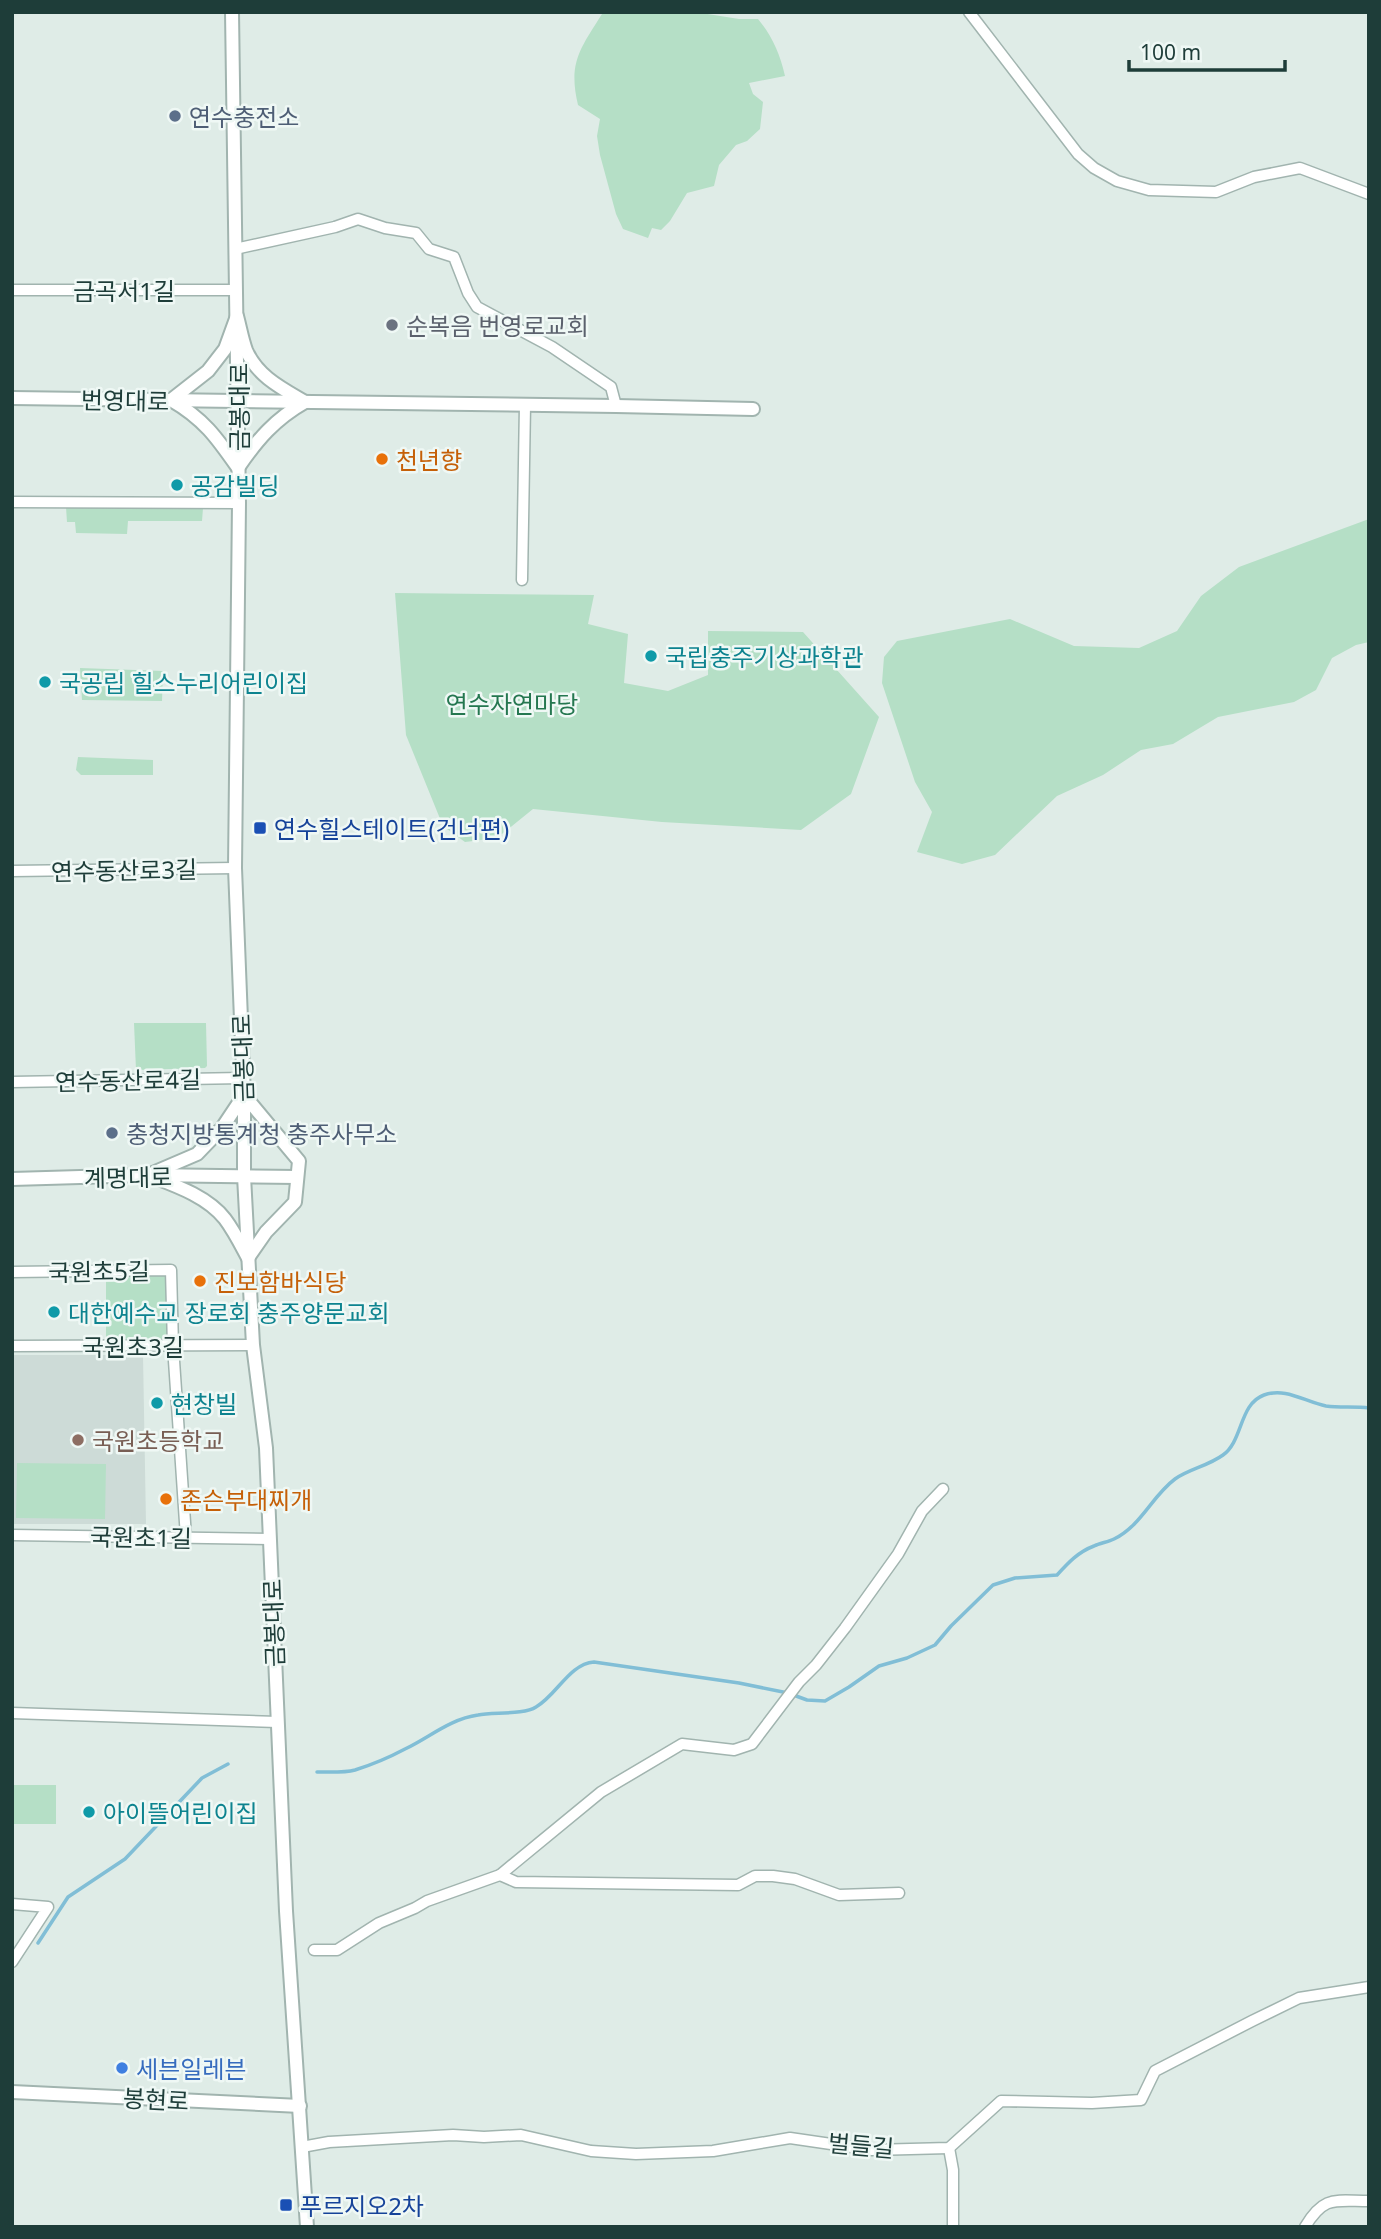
<svg xmlns="http://www.w3.org/2000/svg" width="1381" height="2239" font-family="'Noto Sans','Noto Sans KR',sans-serif">
<style>
.built{fill:#cddbd7}
.green{fill:#b5dfc6}
.lines{fill:none;stroke-linecap:round;stroke-linejoin:round}
.stream{stroke:#81bed6;stroke-width:3.5}
.minor-casing{stroke:#a1b4af;stroke-width:13}
.tertiary-casing{stroke:#a1b4af;stroke-width:16}
.minor{stroke:#fff;stroke-width:10}
.tertiary{stroke:#fff;stroke-width:12}
.service-dot{fill:#5c6f8a;stroke:#eff8f5;stroke-width:2.5}
.worship-dot{fill:#6b7280;stroke:#eff8f5;stroke-width:2.5}
.food-dot{fill:#e8710a;stroke:#eff8f5;stroke-width:2.5}
.culture-dot{fill:#0f9aa8;stroke:#eff8f5;stroke-width:2.5}
.transit-dot{fill:#1a4fb4;stroke:#eff8f5;stroke-width:2.5}
.education-dot{fill:#8d6e63;stroke:#eff8f5;stroke-width:2.5}
.shop-dot{fill:#3f7fe0;stroke:#eff8f5;stroke-width:2.5}
.labels{text-anchor:middle;dominant-baseline:central;stroke-width:5;stroke-linejoin:round;paint-order:stroke}
.service-label{font-size:24px;fill:#4e5e75;stroke:#eff8f5;text-anchor:start}
.street-label{font-size:24px;fill:#1e3d39;stroke:#eff8f5}
.worship-label{font-size:24px;fill:#5b616d;stroke:#eff8f5;text-anchor:start}
.food-label{font-size:24px;fill:#c56008;stroke:#eff8f5;text-anchor:start}
.culture-label{font-size:24px;fill:#0d838f;stroke:#eff8f5;text-anchor:start}
.park-label{font-size:24px;fill:#257750;stroke:#eff8f5}
.transit-label{font-size:24px;fill:#164399;stroke:#eff8f5;text-anchor:start}
.education-label{font-size:24px;fill:#785e54;stroke:#eff8f5;text-anchor:start}
.shop-label{font-size:24px;fill:#366cbe;stroke:#eff8f5;text-anchor:start}
</style>
<rect width="100%" height="100%" fill="#dfece7"/>
<path class="built" d="M 12,1355 L 143,1355 L 146,1524 L 12,1524 Z"/>
<g class="green">
<path d="M 606,12 L 695,12 L 739,19 L 758,19 C 772,36 780,54 785,76 L 749,83 L 753,94 L 763,102 L 760,129 L 747,141 L 736,145 L 719,165 L 714,186 L 687,193 L 670,221 L 661,230 L 652,228 L 648,238 L 623,229 L 616,214 L 600,155 L 597,136 L 600,119 L 578,105 C 568,63 580,49 602,14 Z"/>
<path d="M 66,507 L 203,508 L 202,521 L 128,521 L 127,534 L 76,533 L 75,522 L 67,522 Z"/>
<path d="M 1369,519 L 1369,642 L 1356,645 L 1332,658 L 1316,690 L 1294,702 L 1218,717 L 1173,744 L 1141,750 L 1103,775 L 1057,796 L 995,855 L 962,864 L 917,852 L 932,812 L 915,782 L 882,683 L 884,657 L 897,641 L 1010,619 L 1074,646 L 1139,648 L 1177,631 L 1201,596 L 1239,567 Z"/>
<path d="M 395,593 L 594,595 L 588,624 L 628,634 L 624,683 L 668,691 L 708,675 L 708,631 L 803,632 L 879,717 L 851,794 L 801,830 L 662,822 L 533,809 L 497,838 L 465,842 L 443,826 L 406,735 Z"/>
<path d="M 80,668 L 163,671 L 162,701 L 82,700 Z"/>
<path d="M 78,757 L 153,760 L 153,775 L 81,775 L 76,770 Z"/>
<path d="M 134,1023 L 206,1023 L 207,1066 L 205,1068 L 136,1070 Z"/>
<path d="M 165,1273 L 169,1277 L 169,1340 L 165,1344 L 106,1344 L 106,1274 Z"/>
<path d="M 17,1463 L 106,1464 L 105,1519 L 16,1518 Z"/>
<rect x="12" y="1785" width="44" height="39"/>
</g>
<g class="lines">
<g class="stream">
<path d="M 317,1772 C 329,1772 344,1773 355,1770 C 371,1765 390,1757 405,1749 C 430,1737 450,1719 478,1715 C 493,1712 524,1715 536,1707 C 557,1695 569,1664 594,1662 L 739,1683 L 788,1693 L 807,1700 L 825,1701 L 849,1687 L 879,1666 L 907,1658 L 935,1645 L 951,1626 L 993,1585 L 1015,1578 L 1057,1575 C 1068,1563 1078,1552 1094,1546 C 1100,1543 1108,1542 1114,1539 C 1141,1526 1152,1496 1175,1479 C 1189,1469 1208,1466 1223,1455 C 1243,1441 1239,1404 1264,1395 C 1286,1387 1305,1402 1326,1406 C 1340,1408 1355,1406 1369,1408"/>
<path d="M 38,1943 L 68,1897 L 125,1859 L 202,1778 L 228,1764"/>
</g>
<g class="minor-casing">
<g id="minor">
<path d="M 969,12 L 1078,154 L 1094,168 L 1117,181 L 1149,190 L 1216,192 L 1254,177 L 1300,168 L 1369,194"/>
<path d="M 235,249 L 335,227 L 358,219 L 385,228 L 416,233 L 429,249 L 454,257 L 468,293 L 477,307 L 552,347 L 611,387 L 616,406"/>
<path d="M 12,290 L 236,290"/>
<path d="M 12,502 L 239,503"/>
<path d="M 522,580 L 525,405"/>
<path d="M 12,871 L 235,868"/>
<path d="M 12,1082 L 243,1078"/>
<path d="M 12,1272 L 171,1270 L 173,1346 L 186,1537"/>
<path d="M 12,1346 L 253,1345"/>
<path d="M 12,1535 L 270,1539"/>
<path d="M 12,1713 L 277,1722"/>
<path d="M 500,1875 L 516,1882 L 738,1885 L 755,1876 L 773,1876 L 795,1879 L 839,1895 L 899,1893"/>
<path d="M 12,1904 L 48,1907 L 12,1962"/>
<path d="M 314,1950 L 337,1950 L 379,1923 L 415,1908 L 427,1901 L 500,1875 L 601,1792 L 682,1744 L 734,1750 L 752,1744 L 799,1682 L 816,1665 L 845,1628 L 898,1554 L 922,1511 L 943,1489"/>
<path d="M 302,2147 L 329,2142 L 453,2135 L 484,2137 L 521,2135 L 591,2151 L 636,2154 L 713,2151 L 790,2138 L 872,2150 L 949,2148 L 1001,2101 L 1092,2103 L 1141,2100 L 1155,2071 L 1252,2021 L 1299,1998 L 1369,1987"/>
<path d="M 949,2148 L 953,2170 L 953,2227"/>
<path d="M 1305,2227 C 1324,2195 1335,2201 1369,2201"/>
</g>
</g>
<g class="tertiary-casing">
<g id="tertiary">
<path d="M 232,12 L 239,503 L 235,868 L 244,1095 L 244,1176 L 253,1345 L 266,1448 L 286,1911 L 307,2227"/>
<path d="M 237,316 C 240,327 242,339 246,350 C 257,376 281,388 305,402 C 275,419 257,440 238,468 C 217,438 204,419 171,400 L 208,371 L 225,349 Z"/>
<path d="M 12,398 L 616,406 L 753,409"/>
<path d="M 244,1095 L 299,1161 L 295,1202 L 266,1232 L 248,1258 C 241,1245 234,1231 225,1219 C 207,1196 174,1185 148,1175 L 197,1154 L 222,1128 Z"/>
<path d="M 12,1179 L 148,1175 L 297,1177"/>
<path d="M 12,2092 L 300,2106"/>
</g>
</g>
<use href="#minor" class="minor"/>
<use href="#tertiary" class="tertiary"/>
</g>
<g class="service-dot">
<circle cx="175" cy="116" r="7"/>
<circle cx="112" cy="1133" r="7"/>
</g>
<circle class="worship-dot" cx="392" cy="325" r="7"/>
<g class="food-dot">
<circle cx="382" cy="459" r="7"/>
<circle cx="200" cy="1281" r="7"/>
<circle cx="166" cy="1499" r="7"/>
</g>
<g class="culture-dot">
<circle cx="177" cy="485" r="7"/>
<circle cx="651" cy="656" r="7"/>
<circle cx="45" cy="682" r="7"/>
<circle cx="54" cy="1312" r="7"/>
<circle cx="157" cy="1403" r="7"/>
<circle cx="89" cy="1812" r="7"/>
</g>
<g class="transit-dot">
<rect x="253" y="821" width="14" height="14" rx="3.5"/>
<rect x="279" y="2198" width="14" height="14" rx="3.5"/>
</g>
<circle class="education-dot" cx="78" cy="1440" r="7"/>
<circle class="shop-dot" cx="122" cy="2068" r="7"/>
<g class="labels">
<g class="service-label">
<text x="189" y="116">연수충전소</text>
<text x="126" y="1133">충청지방통계청 충주사무소</text>
</g>
<g class="street-label">
<text x="124" y="290">금곡서1길</text>
<text transform="translate(125 400) rotate(1)">번영대로</text>
<text transform="translate(238 407) rotate(-90)">금봉대로</text>
<text transform="translate(124 870) rotate(-1)">연수동산로3길</text>
<text transform="translate(242 1058) rotate(-92)">금봉대로</text>
<text transform="translate(128 1080) rotate(-1)">연수동산로4길</text>
<text transform="translate(128 1177) rotate(-1)">계명대로</text>
<text transform="translate(99 1271) rotate(-1)">국원초5길</text>
<text x="133" y="1346">국원초3길</text>
<text transform="translate(141 1537) rotate(1)">국원초1길</text>
<text transform="translate(273 1623) rotate(-92)">금봉대로</text>
<text transform="translate(156 2099) rotate(3)">봉현로</text>
<text transform="translate(861 2145) rotate(5)">벌들길</text>
</g>
<g class="worship-label">
<text x="406" y="325">순복음 번영로교회</text>
</g>
<g class="food-label">
<text x="396" y="459">천년향</text>
<text x="214" y="1281">진보함바식당</text>
<text x="180" y="1499">존슨부대찌개</text>
</g>
<g class="culture-label">
<text x="191" y="485">공감빌딩</text>
<text x="665" y="656">국립충주기상과학관</text>
<text x="59" y="682">국공립 힐스누리어린이집</text>
<text x="68" y="1312">대한예수교 장로회 충주양문교회</text>
<text x="171" y="1403">현창빌</text>
<text x="103" y="1812">아이뜰어린이집</text>
</g>
<g class="park-label">
<text x="512" y="703">연수자연마당</text>
</g>
<g class="transit-label">
<text x="274" y="828">연수힐스테이트(건너편)</text>
<text x="300" y="2205">푸르지오2차</text>
</g>
<g class="education-label">
<text x="92" y="1440">국원초등학교</text>
</g>
<g class="shop-label">
<text x="136" y="2068">세븐일레븐</text>
</g>
</g>
<rect width="1381" height="2239" fill="none" stroke="#1e3d39" stroke-width="28"/>
<path d="M1129 60v10h156v-10" fill="none" stroke="#1e3d39" stroke-width="3.5"/>
<text x="1140" y="60" font-size="21" fill="#1e3d39" stroke="#eff8f5" stroke-width="5" paint-order="stroke">100 m</text>
</svg>
